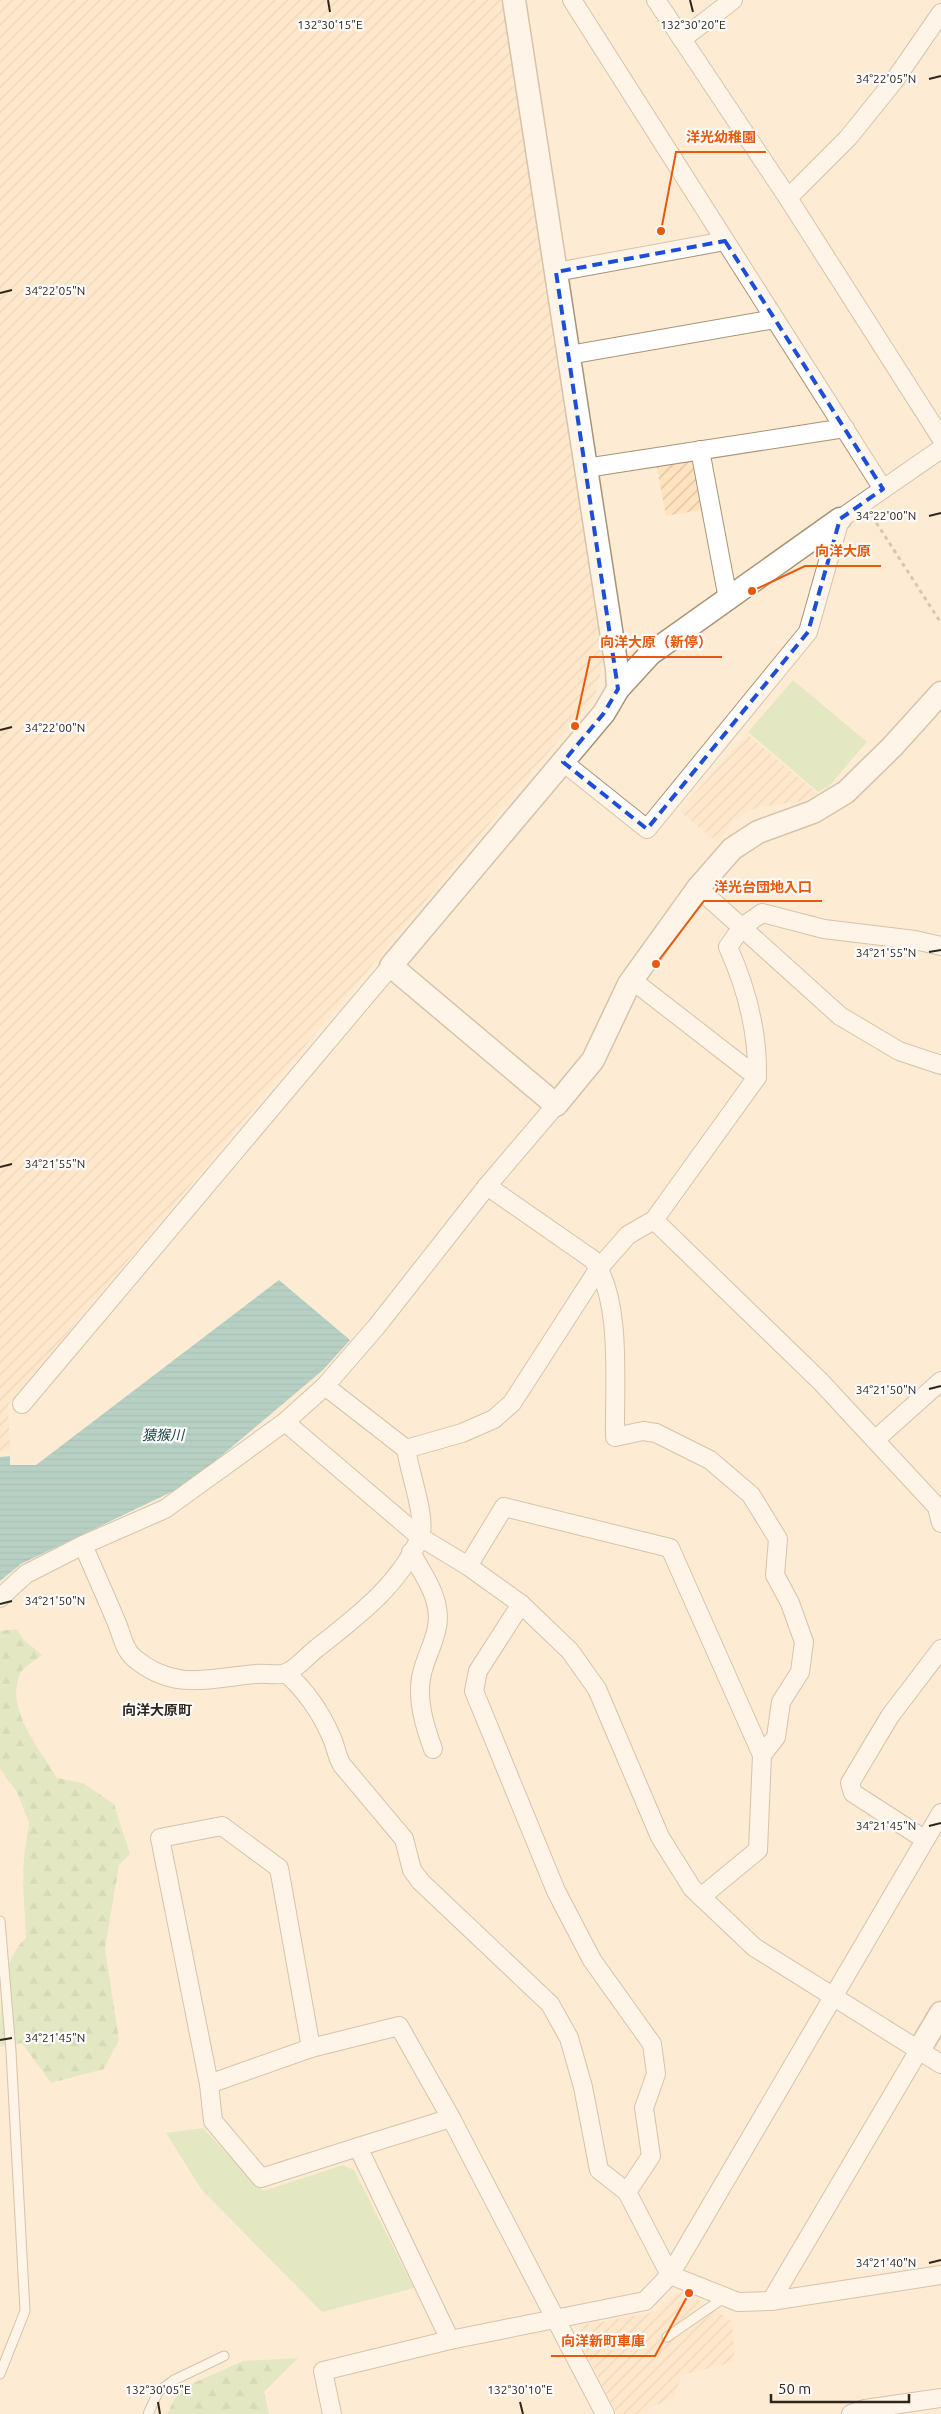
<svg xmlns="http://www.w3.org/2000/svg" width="941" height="2414" font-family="Ubuntu,'Noto Sans JP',sans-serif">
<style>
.industrial{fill:url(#industrial-furrows)}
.forest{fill:url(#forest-firs)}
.park{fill:#c4e5b0}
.water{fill:url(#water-rules)}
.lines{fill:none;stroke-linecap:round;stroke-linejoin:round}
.service-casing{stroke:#a89376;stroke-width:11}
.minor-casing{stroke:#a89376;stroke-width:20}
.tertiary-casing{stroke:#a89376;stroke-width:25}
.path{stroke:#aa9b88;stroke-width:3;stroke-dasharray:4 4;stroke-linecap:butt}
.service{stroke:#fff;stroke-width:9}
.minor{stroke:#fff;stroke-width:18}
.tertiary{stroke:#fff;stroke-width:22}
.marked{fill:none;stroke:#1d4ed8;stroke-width:4;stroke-dasharray:10 6;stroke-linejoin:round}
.ticks{fill:none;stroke:#2f261b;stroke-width:2}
.labels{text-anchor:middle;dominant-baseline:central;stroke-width:4.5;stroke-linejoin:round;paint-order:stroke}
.water-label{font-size:14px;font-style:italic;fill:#1b4343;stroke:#fbfbfb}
.neighbourhood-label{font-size:14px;font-weight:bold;fill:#2f261b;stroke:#fbfbfb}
.ticks-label{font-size:12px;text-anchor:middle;fill:#2f261b;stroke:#fbfbfb;stroke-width:4.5;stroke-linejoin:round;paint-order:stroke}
.leader{fill:none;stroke:#e8590c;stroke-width:2}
.callout-dot{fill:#e8590c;stroke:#fbfbfb;stroke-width:2}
.callout-label{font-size:14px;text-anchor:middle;font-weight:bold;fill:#e8590c;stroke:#fbfbfb;stroke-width:4.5;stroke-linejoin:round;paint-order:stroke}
</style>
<defs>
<pattern id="industrial-furrows" width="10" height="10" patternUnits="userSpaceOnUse" patternTransform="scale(1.25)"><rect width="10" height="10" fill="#ffe2be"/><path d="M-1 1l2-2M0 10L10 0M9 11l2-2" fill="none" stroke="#dbc2a3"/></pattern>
<pattern id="forest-firs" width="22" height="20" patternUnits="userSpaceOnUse" patternTransform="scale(1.25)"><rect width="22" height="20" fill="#c4e5b0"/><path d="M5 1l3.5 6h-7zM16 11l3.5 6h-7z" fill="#a9c497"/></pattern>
<pattern id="water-rules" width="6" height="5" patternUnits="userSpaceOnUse" patternTransform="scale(1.25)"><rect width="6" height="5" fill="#5fb1b1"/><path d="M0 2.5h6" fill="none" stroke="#4f908f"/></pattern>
</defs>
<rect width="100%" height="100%" fill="#feebd3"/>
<g class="industrial">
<path d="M 0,0 L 505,0 L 604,657 L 595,696 L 8,1405 L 10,1451 L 0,1453 Z"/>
<path d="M 695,457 L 705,509 L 666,516 L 656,463 Z"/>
<path d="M 747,734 L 818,794 L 803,801 L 760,807 L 748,811 L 734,821 L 717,842 L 679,811 Z"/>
<path d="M 685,2292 L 732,2321 L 735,2362 L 682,2375 L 674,2398 L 651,2407 L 646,2414 L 617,2414 L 578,2338 L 582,2325 L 655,2312 L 676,2294 Z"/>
</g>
<g class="forest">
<path d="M 17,1629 L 23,1639 L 42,1655 C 36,1660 25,1666 21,1672 C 3,1707 40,1749 57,1778 L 83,1783 L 114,1804 L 130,1854 L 119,1865 L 105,1948 L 119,2040 L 104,2069 L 51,2083 L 22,2043 L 0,2046 C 0,2010 0,1961 26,1938 L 23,1884 L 24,1856 L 29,1823 L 17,1792 L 0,1769 L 0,1631 Z"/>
<path d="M 298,2358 L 264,2392 L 269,2414 L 167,2414 L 180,2389 L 243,2361 Z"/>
</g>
<g class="park">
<path d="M 793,680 L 867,742 L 829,786 L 818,792 L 748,732 Z"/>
<path d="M 203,2128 L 263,2191 L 343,2165 L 354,2170 L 414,2288 L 322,2312 L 201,2189 L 166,2133 Z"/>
</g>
<path class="water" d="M 279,1280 L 350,1340 L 323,1370 L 188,1484 L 21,1564 L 0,1581 L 0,1457 L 10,1456 L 10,1465 L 36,1465 Z"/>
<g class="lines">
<g class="service-casing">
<g id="service">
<path d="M 0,1921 L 11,2051 L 25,2311 L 0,2374"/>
<path d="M 667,2337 L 725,2297"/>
<path d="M 148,2414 L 158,2392 L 174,2380 L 224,2356"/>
</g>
</g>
<g class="minor-casing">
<g id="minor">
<path d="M 572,0 L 883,489"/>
<path d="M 656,0 L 788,198 L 941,438"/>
<path d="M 682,39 L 733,0"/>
<path d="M 788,198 L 848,138 L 894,81 L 941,13"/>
<path d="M 556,272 L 725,241"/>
<path d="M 569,355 L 775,319"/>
<path d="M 700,450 L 728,599"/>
<path d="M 586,468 L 845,428"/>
<path d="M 563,762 L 647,829 L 808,632 L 840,519 L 941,449"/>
<path d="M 698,888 L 840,1016 L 899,1051 L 941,1065"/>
<path d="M 632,980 L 757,1077"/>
<path d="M 487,1186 L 592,1259 C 623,1297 614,1388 615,1437 L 643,1431 L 656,1433 L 710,1460 L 751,1495 L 778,1539 L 775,1575 L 790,1603 L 804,1642 L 800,1672 L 781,1702 L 776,1737 L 762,1755"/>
<path d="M 654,1220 L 821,1382 L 937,1507 L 941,1523"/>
<path d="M 325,1386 L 406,1449 L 462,1433 L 494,1419 L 512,1403 L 599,1268 L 628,1235 L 654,1220 L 757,1077 C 758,1033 746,987 728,947 L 742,927 L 762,913 L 824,929 L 915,940 L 941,946"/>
<path d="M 22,1404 L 391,966"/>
<path d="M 285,1422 L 420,1537 L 468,1566 L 521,1604 L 570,1651 L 597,1689 L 660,1837 L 692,1888 L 754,1947 L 941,2064"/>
<path d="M 875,1440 L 941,1381"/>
<path d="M 83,1545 C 94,1570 105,1595 116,1621 C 122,1634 123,1648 134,1658 C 175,1692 209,1678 256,1674 C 265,1673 278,1676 286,1673 C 296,1669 307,1656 316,1649 C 355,1618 400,1585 420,1537 C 427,1519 409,1471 406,1449"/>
<path d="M 411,1552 C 420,1570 434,1588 437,1608 C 442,1633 425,1654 421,1678 C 417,1702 425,1727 433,1749"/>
<path d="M 468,1566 L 504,1507 L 670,1548 L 762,1755 L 758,1850 L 701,1897"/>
<path d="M 0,1598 L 26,1574 L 83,1545 L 165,1509 L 285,1422 L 325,1386 L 377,1326 L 487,1186 L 556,1105"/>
<path d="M 521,1604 L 478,1671 L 474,1691 L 556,1891 L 592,1960 L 652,2044 L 656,2074 L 644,2108 L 651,2156 L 627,2192 L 670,2275 L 738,2302 L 771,2301 L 941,2275"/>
<path d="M 286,1673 C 305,1690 321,1713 331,1736 C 336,1746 336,1755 342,1765 L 404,1839 L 412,1870 L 421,1882 L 550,2004 L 569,2038 L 583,2087 L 599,2170 L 627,2192"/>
<path d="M 924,1839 L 853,1793 L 850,1783 L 890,1716 L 941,1649"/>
<path d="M 311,2048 L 279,1868 L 222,1826 L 160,1838 L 209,2084 L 213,2121 L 261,2178 L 358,2147 L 450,2340"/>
<path d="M 209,2084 L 311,2048 L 399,2026 L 451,2118 L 605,2414"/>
<path d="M 358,2147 L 451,2118"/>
<path d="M 771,2301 L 919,2050"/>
<path d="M 332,2414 L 323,2371 L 450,2340 L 645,2301 L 670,2275 L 941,1813"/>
<path d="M 851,2414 L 865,2409 L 941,2398"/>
</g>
</g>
<g class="tertiary-casing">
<g id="tertiary">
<path d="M 514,0 L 617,669 L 618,689"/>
<path d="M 840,519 L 650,654 L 618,689 L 604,713 L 391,966 L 556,1105 L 593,1060 L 629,984 L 698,888 L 732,849 L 758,832 L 813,812 L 846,792 L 892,747 L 941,693"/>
<path d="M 919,2050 L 941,2013"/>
</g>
</g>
<path class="path" d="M 872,516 L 941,623"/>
<use href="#service" class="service"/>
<use href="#minor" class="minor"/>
<use href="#tertiary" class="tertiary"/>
</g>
<path d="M0 0H941V2414H0ZM 725,241 L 883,489 L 840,519 L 808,632 L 647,829 L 563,762 L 604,713 L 618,689 L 556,272 Z" fill="#feebd3" fill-opacity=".55" fill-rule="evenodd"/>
<path class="marked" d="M 725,241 L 883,489 L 840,519 L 808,632 L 647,829 L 563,762 L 604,713 L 618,689 L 556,272 Z"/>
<path class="ticks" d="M 328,0 L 330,12M 690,0 L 693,12M 929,79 L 941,76M 0,293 L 12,290M 929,516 L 941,513M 0,730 L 12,727M 929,952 L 941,950M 0,1167 L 12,1164M 929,1389 L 941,1386M 0,1604 L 12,1601M 929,1826 L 941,1823M 0,2040 L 12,2038M 929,2263 L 941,2260M 158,2402 L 160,2414M 520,2402 L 523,2414"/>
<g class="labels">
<g class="water-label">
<text x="163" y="1435">猿猴川</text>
</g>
<g class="neighbourhood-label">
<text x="157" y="1710">向洋大原町</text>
</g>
</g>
<g class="ticks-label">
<text x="330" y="29">132°30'15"E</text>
<text x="693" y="29">132°30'20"E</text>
<text x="886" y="83">34°22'05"N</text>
<text x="55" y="295">34°22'05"N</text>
<text x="886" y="520">34°22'00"N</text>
<text x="55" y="732">34°22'00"N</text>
<text x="886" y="957">34°21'55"N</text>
<text x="55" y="1168">34°21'55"N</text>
<text x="886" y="1394">34°21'50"N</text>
<text x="55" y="1605">34°21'50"N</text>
<text x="886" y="1830">34°21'45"N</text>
<text x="55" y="2042">34°21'45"N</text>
<text x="886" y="2267">34°21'40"N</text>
<text x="158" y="2394">132°30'05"E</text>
<text x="520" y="2394">132°30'10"E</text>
</g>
<path class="leader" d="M661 231L676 152H766M752 591L805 566H881M575 726L590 657H722M656 964L704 901H822M689 2293L655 2356H551"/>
<g class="callout-dot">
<circle cx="661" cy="231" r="5"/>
<circle cx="752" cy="591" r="5"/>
<circle cx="575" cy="726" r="5"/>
<circle cx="656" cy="964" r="5"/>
<circle cx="689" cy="2293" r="5"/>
</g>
<g class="callout-label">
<text x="721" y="142">洋光幼稚園</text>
<text x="843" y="556">向洋大原</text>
<text x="656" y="647">向洋大原（新停）</text>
<text x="763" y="892">洋光台団地入口</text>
<text x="603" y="2346">向洋新町車庫</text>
</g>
<path d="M771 2394v8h138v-8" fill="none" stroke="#2f261b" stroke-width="2.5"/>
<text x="778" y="2394" font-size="15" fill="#2f261b" stroke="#fbfbfb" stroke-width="4" paint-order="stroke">50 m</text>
</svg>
